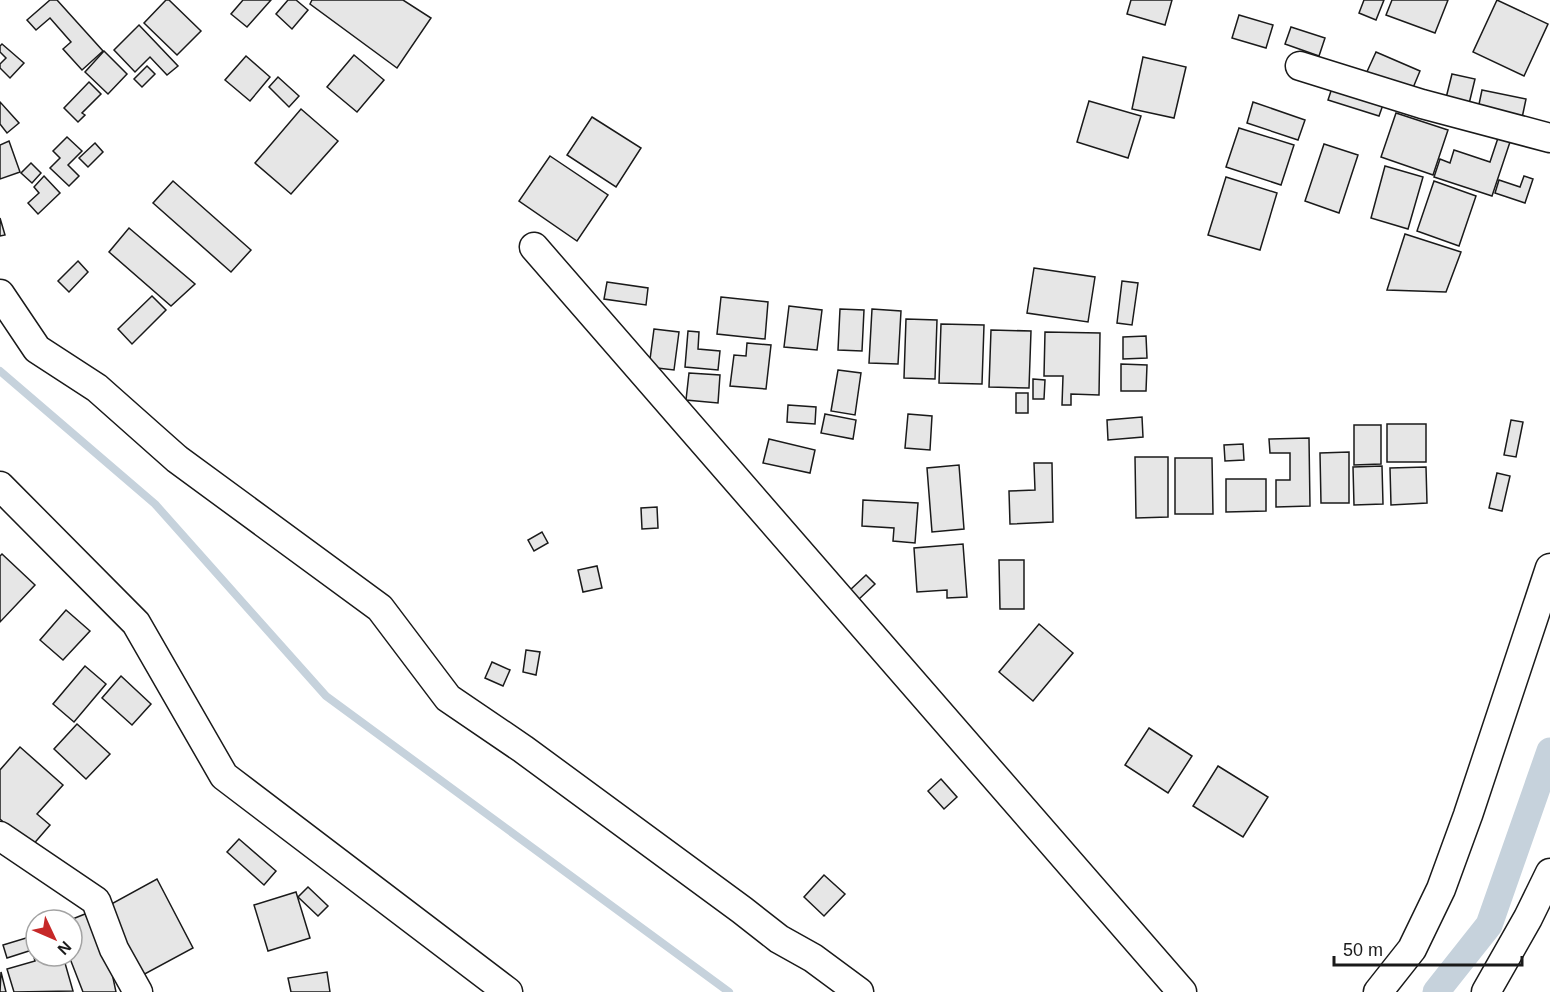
<svg xmlns="http://www.w3.org/2000/svg" width="1550" height="992" font-family="Arial,sans-serif">
<style>
.lines{fill:none;stroke-linecap:round;stroke-linejoin:round}
.stream{stroke:#c6d2dc;stroke-width:8}
.canal{stroke:#c6d2dc;stroke-width:27}
.building{fill:#e6e6e6;stroke:#1a1a1a;stroke-width:1.5}
.minor-casing{stroke:#1a1a1a;stroke-width:31}
.minor{stroke:#fff;stroke-width:28}
</style>
<rect width="100%" height="100%" fill="#fff"/>
<g class="lines">
<path class="stream" d="M 0,371 L 155,504 L 326,696 L 729,992"/>
<path class="canal" d="M 1436,992 L 1489,925 L 1550,751"/>
</g>
<g class="building">
<path d="M 50,0 L 57,0 L 103,51 L 82,70 L 63,49 L 71,42 L 50,18 L 36,30 L 27,20 Z"/>
<path d="M 166,0 L 169,0 L 201,31 L 177,55 L 144,23 Z"/>
<path d="M 243,0 L 271,0 L 247,27 L 231,14 Z"/>
<path d="M 288,0 L 296,0 L 308,10 L 292,29 L 276,14 Z"/>
<path d="M 312,0 L 403,0 L 431,18 L 397,68 L 310,4 Z"/>
<path d="M 1131,0 L 1172,0 L 1165,25 L 1127,14 Z"/>
<path d="M 1364,0 L 1384,0 L 1376,20 L 1359,13 Z"/>
<path d="M 1392,0 L 1448,0 L 1435,33 L 1386,15 Z"/>
<path d="M 1497,0 L 1548,24 L 1524,76 L 1473,52 Z"/>
<path d="M 1239,15 L 1273,25 L 1266,48 L 1232,38 Z"/>
<path d="M 139,25 L 178,66 L 167,75 L 150,57 L 135,72 L 114,50 Z"/>
<path d="M 1291,27 L 1325,38 L 1319,56 L 1285,44 Z"/>
<path d="M 2,44 L 24,63 L 10,78 L 0,68 L 0,64 L 6,58 L 0,52 L 0,46 Z"/>
<path d="M 104,51 L 127,74 L 108,94 L 85,72 Z"/>
<path d="M 1376,52 L 1420,71 L 1410,95 L 1365,76 Z"/>
<path d="M 354,55 L 384,80 L 357,112 L 327,87 Z"/>
<path d="M 246,56 L 270,77 L 250,101 L 225,80 Z"/>
<path d="M 1143,57 L 1186,67 L 1174,118 L 1132,109 Z"/>
<path d="M 147,66 L 155,74 L 142,87 L 134,79 Z"/>
<path d="M 1452,74 L 1475,79 L 1468,108 L 1445,102 Z"/>
<path d="M 278,77 L 299,96 L 289,107 L 269,87 Z"/>
<path d="M 89,82 L 101,94 L 82,113 L 85,115 L 78,122 L 64,108 Z"/>
<path d="M 1333,85 L 1384,102 L 1379,116 L 1328,100 Z"/>
<path d="M 1482,90 L 1526,99 L 1522,118 L 1478,109 Z"/>
<path d="M 1089,101 L 1141,116 L 1128,158 L 1077,142 Z"/>
<path d="M 0,102 L 19,123 L 7,133 L 0,124 Z"/>
<path d="M 1253,102 L 1305,120 L 1298,140 L 1247,123 Z"/>
<path d="M 301,109 L 338,141 L 291,194 L 255,163 Z"/>
<path d="M 1396,113 L 1448,130 L 1433,175 L 1381,157 Z"/>
<path d="M 592,117 L 641,148 L 616,187 L 567,155 Z"/>
<path d="M 1239,128 L 1294,145 L 1281,185 L 1226,167 Z"/>
<path d="M 67,137 L 82,151 L 68,165 L 79,176 L 69,186 L 50,168 L 60,158 L 53,151 Z"/>
<path d="M 1498,138 L 1510,142 L 1492,196 L 1434,177 L 1440,159 L 1450,163 L 1454,150 L 1490,162 Z"/>
<path d="M 9,141 L 20,172 L 0,179 L 0,145 Z"/>
<path d="M 95,143 L 103,152 L 88,167 L 79,158 Z"/>
<path d="M 1324,144 L 1358,155 L 1339,213 L 1305,201 Z"/>
<path d="M 550,156 L 608,195 L 577,241 L 519,201 Z"/>
<path d="M 31,163 L 41,173 L 32,183 L 21,173 Z"/>
<path d="M 1385,166 L 1423,177 L 1408,229 L 1371,218 Z"/>
<path d="M 44,176 L 60,193 L 38,214 L 28,203 L 39,193 L 34,187 Z"/>
<path d="M 1524,176 L 1533,179 L 1525,203 L 1495,193 L 1499,180 L 1520,187 Z"/>
<path d="M 1226,177 L 1277,193 L 1260,250 L 1208,235 Z"/>
<path d="M 173,181 L 251,250 L 231,272 L 153,203 Z"/>
<path d="M 1434,181 L 1476,196 L 1459,246 L 1417,231 Z"/>
<path d="M 0,218 L 5,235 L 0,236 Z"/>
<path d="M 129,228 L 195,284 L 171,306 L 109,252 Z"/>
<path d="M 1405,234 L 1461,252 L 1446,292 L 1387,290 Z"/>
<path d="M 78,261 L 88,272 L 69,292 L 58,281 Z"/>
<path d="M 1034,268 L 1095,277 L 1088,322 L 1027,313 Z"/>
<path d="M 1122,281 L 1138,283 L 1132,325 L 1117,323 Z"/>
<path d="M 607,282 L 648,288 L 646,305 L 604,299 Z"/>
<path d="M 152,296 L 166,310 L 132,344 L 118,329 Z"/>
<path d="M 721,297 L 768,302 L 765,339 L 717,334 Z"/>
<path d="M 789,306 L 822,310 L 817,350 L 784,347 Z"/>
<path d="M 840,309 L 864,310 L 862,351 L 838,350 Z"/>
<path d="M 872,309 L 901,311 L 898,364 L 869,363 Z"/>
<path d="M 906,319 L 937,320 L 935,379 L 904,378 Z"/>
<path d="M 941,324 L 984,325 L 982,384 L 939,383 Z"/>
<path d="M 654,329 L 679,332 L 674,370 L 649,367 Z"/>
<path d="M 991,330 L 1031,331 L 1029,388 L 989,387 Z"/>
<path d="M 688,331 L 699,332 L 698,349 L 720,351 L 718,370 L 685,367 Z"/>
<path d="M 1045,332 L 1100,333 L 1099,395 L 1071,394 L 1071,405 L 1062,405 L 1063,376 L 1044,376 Z"/>
<path d="M 1146,336 L 1147,358 L 1123,359 L 1123,337 Z"/>
<path d="M 747,343 L 771,345 L 766,389 L 730,386 L 734,355 L 746,356 Z"/>
<path d="M 1121,364 L 1147,365 L 1146,391 L 1121,391 Z"/>
<path d="M 838,370 L 861,373 L 855,415 L 831,411 Z"/>
<path d="M 689,373 L 720,375 L 718,403 L 686,400 Z"/>
<path d="M 1033,379 L 1045,380 L 1044,399 L 1033,399 Z"/>
<rect x="1016" y="393" width="12" height="20"/>
<path d="M 788,405 L 816,407 L 815,424 L 787,422 Z"/>
<path d="M 825,414 L 856,420 L 853,439 L 821,433 Z"/>
<path d="M 908,414 L 932,416 L 930,450 L 905,448 Z"/>
<path d="M 1142,417 L 1143,437 L 1108,440 L 1107,420 Z"/>
<path d="M 1511,420 L 1523,422 L 1516,457 L 1504,455 Z"/>
<rect x="1387" y="424" width="39" height="38"/>
<path d="M 1354,425 L 1381,425 L 1381,464 L 1354,465 Z"/>
<path d="M 1309,438 L 1310,506 L 1276,507 L 1276,480 L 1290,480 L 1290,453 L 1270,453 L 1269,439 Z"/>
<path d="M 769,439 L 815,450 L 810,473 L 763,463 Z"/>
<path d="M 1243,444 L 1244,460 L 1225,461 L 1224,445 Z"/>
<path d="M 1349,452 L 1349,503 L 1321,503 L 1320,453 Z"/>
<path d="M 1135,457 L 1168,457 L 1168,517 L 1136,518 Z"/>
<path d="M 1175,458 L 1212,458 L 1213,514 L 1175,514 Z"/>
<path d="M 1034,463 L 1052,463 L 1053,522 L 1010,524 L 1009,491 L 1035,490 Z"/>
<path d="M 959,465 L 964,529 L 932,532 L 927,468 Z"/>
<path d="M 1382,466 L 1383,504 L 1354,505 L 1353,467 Z"/>
<path d="M 1426,467 L 1427,503 L 1391,505 L 1390,468 Z"/>
<path d="M 1497,473 L 1510,476 L 1502,511 L 1489,508 Z"/>
<path d="M 1226,479 L 1266,479 L 1266,511 L 1226,512 Z"/>
<path d="M 863,500 L 918,503 L 915,543 L 893,541 L 894,528 L 862,526 Z"/>
<path d="M 657,507 L 658,528 L 642,529 L 641,508 Z"/>
<path d="M 542,532 L 548,543 L 534,551 L 528,540 Z"/>
<path d="M 963,544 L 967,597 L 947,598 L 947,590 L 917,592 L 914,548 Z"/>
<path d="M 2,554 L 35,585 L 0,622 L 0,556 Z"/>
<path d="M 999,560 L 1024,560 L 1024,609 L 1000,609 Z"/>
<path d="M 597,566 L 602,588 L 583,592 L 578,570 Z"/>
<path d="M 866,575 L 875,584 L 858,600 L 849,591 Z"/>
<path d="M 66,610 L 90,631 L 63,660 L 40,640 Z"/>
<path d="M 1039,624 L 1073,653 L 1033,701 L 999,672 Z"/>
<path d="M 526,650 L 540,652 L 536,675 L 523,672 Z"/>
<path d="M 492,662 L 510,670 L 503,686 L 485,678 Z"/>
<path d="M 85,666 L 106,684 L 74,722 L 53,704 Z"/>
<path d="M 121,676 L 151,704 L 132,725 L 102,698 Z"/>
<path d="M 77,724 L 110,754 L 86,779 L 54,749 Z"/>
<path d="M 1149,728 L 1192,756 L 1168,793 L 1125,765 Z"/>
<path d="M 20,747 L 63,785 L 37,814 L 50,825 L 31,847 L 0,819 L 0,770 Z"/>
<path d="M 1218,766 L 1268,797 L 1243,837 L 1193,806 Z"/>
<path d="M 941,779 L 957,797 L 944,809 L 928,791 Z"/>
<path d="M 239,839 L 276,871 L 264,885 L 227,852 Z"/>
<path d="M 824,875 L 845,894 L 824,916 L 804,897 Z"/>
<path d="M 157,879 L 193,948 L 141,976 L 104,908 Z"/>
<path d="M 308,887 L 328,906 L 318,916 L 298,897 Z"/>
<path d="M 296,892 L 310,938 L 268,951 L 254,905 Z"/>
<path d="M 85,914 L 108,954 L 116,992 L 83,992 L 69,956 L 72,956 L 72,920 L 70,920 Z"/>
<path d="M 36,935 L 36,956 L 63,956 L 73,991 L 14,992 L 7,969 L 35,961 L 32,950 L 7,958 L 3,945 Z"/>
<path d="M 1,972 L 6,992 L 0,992 Z"/>
<path d="M 327,972 L 330,992 L 291,992 L 288,978 Z"/>
</g>
<g class="lines">
<g class="minor-casing">
<g id="minor">
<path d="M 1300,66 L 1422,104 L 1550,138"/>
<path d="M 534,247 L 1182,992"/>
<path d="M 0,294 L 37,349 L 97,388 L 177,459 L 380,608 L 448,698 L 523,749 L 742,910 L 779,939 L 813,958 L 859,992"/>
<path d="M 0,486 L 136,623 L 224,776 L 508,992"/>
<path d="M 0,836 L 96,901 L 114,949 L 138,992"/>
<path d="M 1378,992 L 1412,949 L 1441,889 L 1468,815 L 1550,568"/>
<path d="M 1486,992 L 1528,918 L 1550,873"/>
</g>
</g>
<use href="#minor" class="minor"/>
</g>
<g transform="translate(54 938) rotate(134)"><circle r="28" fill="#ffffff" stroke="#a3a3a3" stroke-width="1.5"/>
<path d="M0-4.5L10 22L0 15L-10 22Z" fill="#c62828"/>
<text y="-9" font-size="16" font-weight="bold" text-anchor="middle" fill="#1a1a1a">N</text>
</g>
<path d="M1334 956v9h188v-9" fill="none" stroke="#1a1a1a" stroke-width="3"/>
<text x="1343" y="956" font-size="18" fill="#1a1a1a" stroke="#ffffff" stroke-width="4.5" paint-order="stroke">50 m</text>
</svg>
